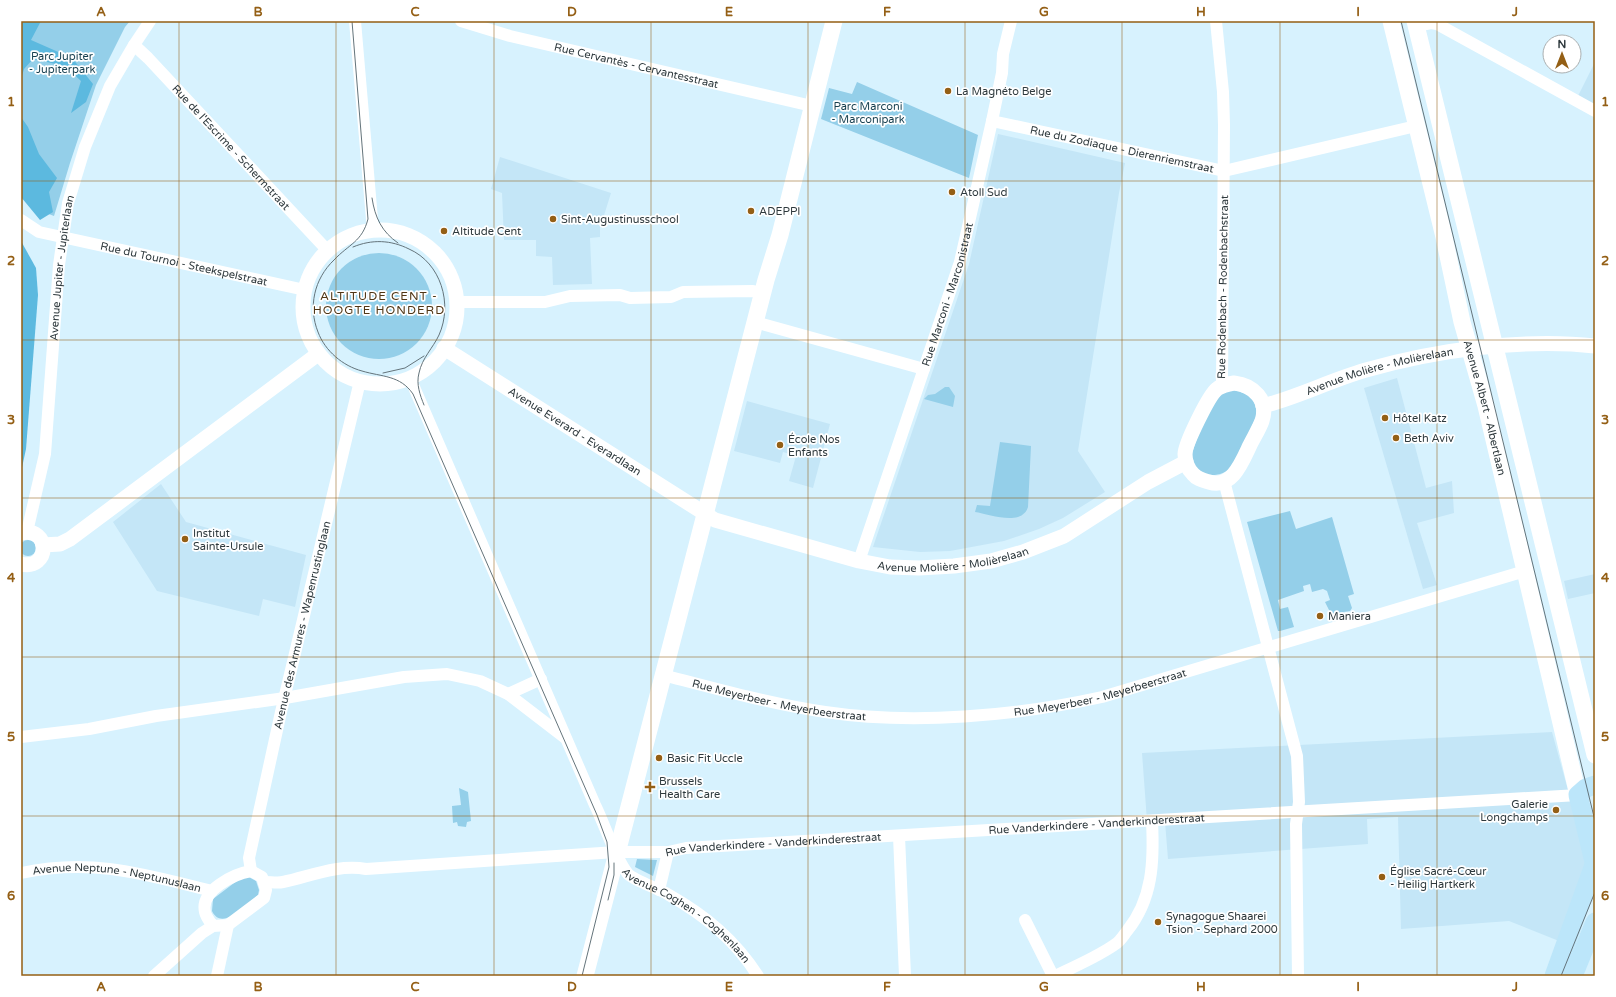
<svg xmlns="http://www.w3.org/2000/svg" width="1616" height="997" font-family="'Varela Round',sans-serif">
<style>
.built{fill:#c4e6f7}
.green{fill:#94cfe9}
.forest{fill:#5cb9df}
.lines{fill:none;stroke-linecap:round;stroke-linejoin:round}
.minor{stroke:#fff;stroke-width:12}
.tertiary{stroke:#fff;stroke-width:15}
.secondary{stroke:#fff;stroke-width:17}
.primary{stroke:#bce6fa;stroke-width:19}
.tram{stroke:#64747b;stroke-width:1}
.grid{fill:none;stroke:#945f15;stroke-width:1;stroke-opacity:0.55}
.poi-dot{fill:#945f15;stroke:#fff;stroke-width:1.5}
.labels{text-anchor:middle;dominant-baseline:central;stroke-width:3.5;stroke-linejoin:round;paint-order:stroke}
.park-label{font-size:11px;fill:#163f4f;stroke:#fff}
.street-label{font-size:11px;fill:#2e393d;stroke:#fff}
.poi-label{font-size:11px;fill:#2e393d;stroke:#fff;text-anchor:start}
.neighbourhood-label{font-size:12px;letter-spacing:1px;fill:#503615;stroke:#fff}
.neatline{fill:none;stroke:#945f15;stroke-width:1.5}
.grid-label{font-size:13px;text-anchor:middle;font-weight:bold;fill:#945f15}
</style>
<rect width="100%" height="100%" fill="#d7f2fe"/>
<g class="built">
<path d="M 1595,62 L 1595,105 L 1578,96 Z"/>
<path d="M 998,134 L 1125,163 L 1119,193 L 1078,451 L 1105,492 L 1063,518 L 1039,529 L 1004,541 L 950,551 L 920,552 L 873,547 L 969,264 Z"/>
<path d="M 500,157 L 611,193 L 601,225 L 600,225 L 600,237 L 590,238 L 592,284 L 553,285 L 552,257 L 536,256 L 536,240 L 504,240 L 502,193 L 491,189 Z"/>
<path d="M 1397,378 L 1426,488 L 1452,481 L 1454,513 L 1417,523 L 1437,585 L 1423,589 L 1364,388 Z"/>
<path d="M 747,401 L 830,424 L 813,488 L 789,481 L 796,456 L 783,452 L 780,463 L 734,451 Z"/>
<path d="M 161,484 L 186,522 L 306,555 L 295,607 L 263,599 L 259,616 L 157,591 L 113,522 Z"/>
<path d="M 1595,574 L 1595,593 L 1568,599 L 1564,581 Z"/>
<path d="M 1552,732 L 1590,870 L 1559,941 L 1509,921 L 1401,929 L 1398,817 L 1367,819 L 1368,844 L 1168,859 L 1165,822 L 1147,821 L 1142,753 Z"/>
</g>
<g class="green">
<path d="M 21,21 L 130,21 L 125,27 L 96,85 L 70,163 L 54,216 L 46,213 L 21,187 Z"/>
<path d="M 857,82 L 978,135 L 969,178 L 821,119 L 829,88 L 852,94 Z"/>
<circle cx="379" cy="306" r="53"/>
<path d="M 945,387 L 949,387 L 955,396 L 953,407 L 924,399 L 928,395 L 935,394 Z"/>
<path d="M 1232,390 C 1249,393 1258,399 1256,417 C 1250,430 1240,457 1232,467 C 1220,479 1195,479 1192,458 C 1191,447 1211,407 1218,397 C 1221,393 1227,392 1232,390 Z"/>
<path d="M 1000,442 L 1031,446 L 1028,507 C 1022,527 989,514 975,512 L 977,505 L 990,506 Z"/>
<path d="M 1290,511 L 1296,529 L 1332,517 L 1354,594 L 1348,596 L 1352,608 L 1350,611 L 1331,614 L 1325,602 L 1330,600 L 1327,591 L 1323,589 L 1312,592 L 1310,584 L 1303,586 L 1304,591 L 1278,600 L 1280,609 L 1288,607 L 1294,627 L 1280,631 L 1278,631 L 1247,522 Z"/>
<circle cx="28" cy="548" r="8"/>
<path d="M 459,788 L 468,792 L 471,821 L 467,822 L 466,827 L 458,826 L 457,822 L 453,823 L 452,806 L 461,805 Z"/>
<path d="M 637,859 L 657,860 L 653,876 L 635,867 Z"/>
<path d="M 247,876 L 256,881 L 259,890 L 258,895 C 247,904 222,932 212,911 L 213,899 L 242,877 Z"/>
</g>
<g class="forest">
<path d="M 21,21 L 41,21 L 31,40 L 72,58 L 93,84 L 86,102 L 71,113 L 81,81 L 65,66 L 33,59 L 24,69 L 21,79 Z"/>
<path d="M 21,117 L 28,127 L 39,154 L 57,178 L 49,192 L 53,212 L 40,220 L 21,197 Z"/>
<path d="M 21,241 L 36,268 L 38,295 L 26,449 L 21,472 Z"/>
</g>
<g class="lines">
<g class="minor">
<path d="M 355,21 L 373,231"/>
<path id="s1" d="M 461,21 L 510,36 L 596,56 L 812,106"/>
<path d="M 1216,21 L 1223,92 L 1224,125 L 1222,386"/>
<path d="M 1416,26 L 1431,23 L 1437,24 L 1595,111"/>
<path id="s2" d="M 134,45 L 148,58 L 328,251"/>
<path id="s3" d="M 992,121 L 1224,171 L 1416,126"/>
<path id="s4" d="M 21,220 L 39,232 L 305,290"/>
<path d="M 456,302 L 545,302 L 570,296 L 620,295 L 630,298 L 671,297 L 683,292 L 752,291 L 763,293"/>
<path d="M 755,322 L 924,369"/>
<path id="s5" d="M 410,378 L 595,805 C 604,823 616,860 628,874 C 635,881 660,889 669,895 C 706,916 735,940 758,976"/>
<path d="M 1224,481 L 1297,756 L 1299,802 L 1296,824 L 1298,976"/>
<path id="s6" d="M 27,532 L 45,454 L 59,265 L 68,203 L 85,147 L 110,86 L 134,45 L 150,21"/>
<path id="s7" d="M 859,561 L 960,262 L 992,121 L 1002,73 L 1003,54 L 1011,21"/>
<path id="s8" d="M 663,675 C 717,689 771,704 825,712 C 913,725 1016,716 1102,697 L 1525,571"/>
<path d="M 508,694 L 541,679"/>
<path d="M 21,737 L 89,729 L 156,716 L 285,698 L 404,677 L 447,674 L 480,681 L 508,694 L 564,737"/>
<path d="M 899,836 L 905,976"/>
<path id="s9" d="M 251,871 L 249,858 L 281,712 L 360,381"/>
<path id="s10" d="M 21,873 C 93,858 143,874 212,891"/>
<path id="s11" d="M 265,882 C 271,882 278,883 283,882 C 311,876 338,864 366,869 L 616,852 L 668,852 L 686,848 L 1578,795"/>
<path d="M 659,890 L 668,852"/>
<path d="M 1025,920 L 1053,976"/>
<path d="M 154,976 L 202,933 L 213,926 L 228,925 L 264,898 L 266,890 L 262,877 L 251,871 C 234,874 200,890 205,912 C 206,917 210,922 213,926"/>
<path d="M 217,976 L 228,925"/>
<path d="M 1055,976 C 1075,966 1098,957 1117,943 C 1121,940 1124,935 1127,931 C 1153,899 1154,861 1152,821"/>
</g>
<g class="tertiary">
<circle cx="380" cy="307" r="77"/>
<path id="s12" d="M 444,348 L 715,520 L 859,561 L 890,567 L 919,568 L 954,566 L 991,561 L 1023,552 L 1064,536 L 1148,482 L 1186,462"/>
<path d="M 1234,383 C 1253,385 1269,400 1262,421 C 1259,429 1254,437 1250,445 C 1242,462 1232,489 1209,482 C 1202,480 1197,479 1193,474 C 1188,469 1185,461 1185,454 C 1185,444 1209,395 1217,389 C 1222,385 1228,384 1234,383 Z"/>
<path id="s13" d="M 1263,406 C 1298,397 1331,380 1366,370 C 1436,350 1523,338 1595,346"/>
<path d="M 21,533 C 51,526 50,571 21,564"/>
<path d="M 43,545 L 60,544 L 70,539 L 318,354"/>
</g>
<g class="secondary">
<path id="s14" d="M 1391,21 L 1444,237 L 1462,322 L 1486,406 L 1578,795"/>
<path d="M 1415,21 L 1595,755"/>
<path d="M 585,976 L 766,280 L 780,235 L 834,21"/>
</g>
<g class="primary">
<path d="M 1595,785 L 1586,788 L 1578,795 L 1595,866"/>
<path d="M 1554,976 L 1594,865"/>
<path d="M 1573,976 L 1595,922"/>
</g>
<g class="tram">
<path d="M 352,21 L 368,219 C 362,242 349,244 334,260 C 314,279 308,307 318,332 C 325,351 343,366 362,371 C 382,377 400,375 413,394 L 597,815 L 607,842 L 609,867 L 582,976"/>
<path d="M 1401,21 L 1595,821"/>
<path d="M 372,198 C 375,218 382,232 398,243"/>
<path d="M 353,247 C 372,239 391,240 409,249 C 441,263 453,304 439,335 C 433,348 422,358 419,373 C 416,384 420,395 424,405"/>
<path d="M 383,373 L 405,368 L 424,356"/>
<path d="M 608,900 L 614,875 L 614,863"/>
<path d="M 1561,976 L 1595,892"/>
</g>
</g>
<path class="grid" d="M 179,21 L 179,976M 336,21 L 336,976M 494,21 L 494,976M 651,21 L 651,976M 808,21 L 808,976M 965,21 L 965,976M 1122,21 L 1122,976M 1280,21 L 1280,976M 1437,21 L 1437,976M 21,181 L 1595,181M 21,340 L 1595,340M 21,498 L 1595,498M 21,657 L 1595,657M 21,816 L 1595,816"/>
<g class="poi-dot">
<circle cx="948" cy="91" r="4"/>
<circle cx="952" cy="192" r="4"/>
<circle cx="751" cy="211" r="4"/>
<circle cx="553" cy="219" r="4"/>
<circle cx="444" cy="231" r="4"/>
<circle cx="1385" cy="418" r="4"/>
<circle cx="1396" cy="438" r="4"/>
<circle cx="780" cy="445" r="4"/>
<circle cx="185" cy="539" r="4"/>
<circle cx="1320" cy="616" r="4"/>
<circle cx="659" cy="758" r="4"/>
<path d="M648 781h4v4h4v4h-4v4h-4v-4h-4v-4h4z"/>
<circle cx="1556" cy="810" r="4"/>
<circle cx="1382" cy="877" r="4"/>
<circle cx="1158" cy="922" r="4"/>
</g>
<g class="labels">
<g class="park-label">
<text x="62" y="56">Parc Jupiter<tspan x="62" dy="13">- Jupiterpark</tspan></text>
<text x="868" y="106">Parc Marconi<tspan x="868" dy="13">- Marconipark</tspan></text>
</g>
<g class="street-label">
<text stroke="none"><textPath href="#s1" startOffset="181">Rue Cervantès - Cervantesstraat</textPath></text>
<text stroke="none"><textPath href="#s2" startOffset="141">Rue de l'Escrime - Schermstraat</textPath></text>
<text stroke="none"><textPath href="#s3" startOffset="133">Rue du Zodiaque - Dierenriemstraat</textPath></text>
<text stroke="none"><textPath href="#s4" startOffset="170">Rue du Tournoi - Steekspelstraat</textPath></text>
<text stroke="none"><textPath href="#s6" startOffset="267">Avenue Jupiter - Jupiterlaan</textPath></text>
<text transform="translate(1223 287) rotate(-89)">Rue Rodenbach - Rodenbachstraat</text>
<text stroke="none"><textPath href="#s7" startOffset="281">Rue Marconi - Marconistraat</textPath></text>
<text stroke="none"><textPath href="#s13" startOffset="122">Avenue Molière - Molièrelaan</textPath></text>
<text stroke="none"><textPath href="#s14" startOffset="398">Avenue Albert - Albertlaan</textPath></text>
<text stroke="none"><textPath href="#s12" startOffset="155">Avenue Everard - Everardlaan</textPath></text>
<text stroke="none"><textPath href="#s12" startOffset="566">Avenue Molière - Molièrelaan</textPath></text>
<text stroke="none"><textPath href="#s9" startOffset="252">Avenue des Armures - Wapenrustinglaan</textPath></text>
<text stroke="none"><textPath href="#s8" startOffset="444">Rue Meyerbeer - Meyerbeerstraat</textPath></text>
<text stroke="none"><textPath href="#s8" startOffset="119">Rue Meyerbeer - Meyerbeerstraat</textPath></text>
<text stroke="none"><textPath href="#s11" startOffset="835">Rue Vanderkindere - Vanderkinderestraat</textPath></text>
<text stroke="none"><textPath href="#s11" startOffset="511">Rue Vanderkindere - Vanderkinderestraat</textPath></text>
<text stroke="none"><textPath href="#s10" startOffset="97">Avenue Neptune - Neptunuslaan</textPath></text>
<text stroke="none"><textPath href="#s5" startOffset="614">Avenue Coghen - Coghenlaan</textPath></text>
</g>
<g class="poi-label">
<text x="956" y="91">La Magnéto Belge</text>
<text x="960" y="192">Atoll Sud</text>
<text x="759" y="211">ADEPPI</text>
<text x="561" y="219">Sint-Augustinusschool</text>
<text x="452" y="231">Altitude Cent</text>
<text x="1393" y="418">Hôtel Katz</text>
<text x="1404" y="438">Beth Aviv</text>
<text x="788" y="439">École Nos<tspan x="788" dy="13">Enfants</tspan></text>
<text x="193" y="533">Institut<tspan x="193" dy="13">Sainte-Ursule</tspan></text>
<text x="1328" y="616">Maniera</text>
<text x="667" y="758">Basic Fit Uccle</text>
<text x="659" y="781">Brussels<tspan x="659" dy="13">Health Care</tspan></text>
<text x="1548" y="804" text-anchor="end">Galerie<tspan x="1548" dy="13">Longchamps</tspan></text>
<text x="1390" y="871">Église Sacré-Cœur<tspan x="1390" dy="13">- Heilig Hartkerk</tspan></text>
<text x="1166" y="916">Synagogue Shaarei<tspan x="1166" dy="13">Tsion - Sephard 2000</tspan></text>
</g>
<g class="neighbourhood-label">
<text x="379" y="296">ALTITUDE CENT -<tspan x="379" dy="14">HOOGTE HONDERD</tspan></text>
</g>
</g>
<rect width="1616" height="997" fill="none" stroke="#ffffff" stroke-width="44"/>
<g transform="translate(1562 54)"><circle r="19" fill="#ffffff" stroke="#abb0b1"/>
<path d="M0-3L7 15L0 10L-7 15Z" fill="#945f15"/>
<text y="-6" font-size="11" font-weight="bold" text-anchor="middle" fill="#2e393d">N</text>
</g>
<rect x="22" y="22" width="1572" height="953" class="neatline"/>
<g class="grid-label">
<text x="101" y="16">A</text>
<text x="258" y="16">B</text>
<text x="415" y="16">C</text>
<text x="572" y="16">D</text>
<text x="729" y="16">E</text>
<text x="887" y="16">F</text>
<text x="1044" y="16">G</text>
<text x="1201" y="16">H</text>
<text x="1358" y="16">I</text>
<text x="1515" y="16">J</text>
<text x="11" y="106">1</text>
<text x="1605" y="106">1</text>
<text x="11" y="265">2</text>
<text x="1605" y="265">2</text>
<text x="11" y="424">3</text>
<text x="1605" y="424">3</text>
<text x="11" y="582">4</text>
<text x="1605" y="582">4</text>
<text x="11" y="741">5</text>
<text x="1605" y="741">5</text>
<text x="11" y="900">6</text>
<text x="1605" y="900">6</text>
<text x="101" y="991">A</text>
<text x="258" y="991">B</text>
<text x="415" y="991">C</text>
<text x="572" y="991">D</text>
<text x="729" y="991">E</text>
<text x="887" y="991">F</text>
<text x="1044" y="991">G</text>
<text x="1201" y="991">H</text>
<text x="1358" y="991">I</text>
<text x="1515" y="991">J</text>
</g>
</svg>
